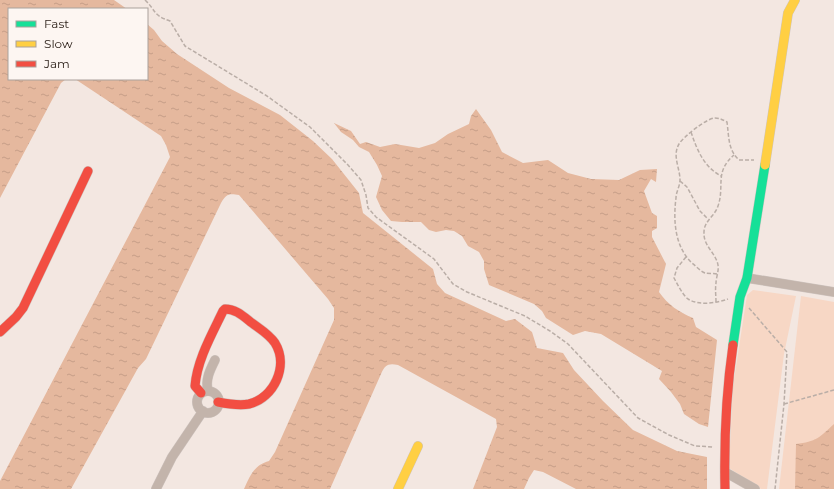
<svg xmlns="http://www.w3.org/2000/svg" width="834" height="489" font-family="Montserrat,sans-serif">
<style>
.green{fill:#f7d7c5}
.water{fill:url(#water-ripples)}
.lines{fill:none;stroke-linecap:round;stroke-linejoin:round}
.street-casing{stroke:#cec4bf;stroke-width:10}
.fast-casing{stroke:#cec4bf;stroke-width:10}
.slow-casing{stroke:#cec4bf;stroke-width:10}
.jam-casing{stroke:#cec4bf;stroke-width:10}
.path{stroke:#baaea7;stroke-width:1.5;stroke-dasharray:4 2;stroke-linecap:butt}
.street{stroke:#c3b4ab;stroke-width:9}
.fast{stroke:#16e098;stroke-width:9}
.slow{stroke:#ffcf43;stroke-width:9}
.jam{stroke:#f24e42;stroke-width:9}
</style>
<defs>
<pattern id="water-ripples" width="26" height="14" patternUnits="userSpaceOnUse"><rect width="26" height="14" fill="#e5b89e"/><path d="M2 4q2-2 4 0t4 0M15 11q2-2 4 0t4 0" fill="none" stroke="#c59e88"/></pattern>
</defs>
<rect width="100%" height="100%" fill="#f3e7e1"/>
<g class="green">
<path d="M 753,290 L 796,296 L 784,354 L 767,489 L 761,489 L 729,468 L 733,386 L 747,295 Z"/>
<path d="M 801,296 L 834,302 L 834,489 L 779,489 Z"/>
</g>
<g class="water">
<path d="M 0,0 L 114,0 L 127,9 L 9,9 L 9,79 L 66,79 L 61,83 L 0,198 Z"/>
<path d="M 147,24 L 154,30 L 162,41 L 177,54 L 229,88 L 280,115 L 313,141 L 332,159 L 359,193 L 363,213 L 433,269 L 437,284 L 445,293 L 506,321 L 515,319 L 532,332 L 537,348 L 563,353 L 574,370 L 603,401 L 633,430 L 677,451 L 707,457 L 707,489 L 576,489 L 543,472 L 534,470 L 529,478 L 524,489 L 473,489 L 497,427 L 496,419 L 398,365 C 388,363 385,365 381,374 L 330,489 L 244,489 C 250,476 254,465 269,461 L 275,452 L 334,320 L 334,308 L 328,299 L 239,195 C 229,193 226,194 221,203 L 146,359 L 138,368 L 71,489 L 0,489 L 0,481 L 170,157 L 166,145 L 161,136 L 75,79 L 147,79 Z"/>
<path d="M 476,109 L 491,130 L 502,152 L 523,163 L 548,160 L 568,173 L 591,179 L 619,180 L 640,170 L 657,169 L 656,182 L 651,179 L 644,191 L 652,213 L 657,216 L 657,228 L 652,231 L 652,237 L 666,264 L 659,292 C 668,305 679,312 693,318 L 696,327 L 717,340 L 708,427 L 699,424 L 684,414 L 680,404 L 671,392 L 659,379 L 662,371 L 601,334 L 585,331 L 573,335 L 546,318 L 542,311 L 534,304 L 489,285 L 484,269 L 484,261 L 479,252 L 468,246 L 462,236 L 454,231 L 446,230 L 436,232 L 429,230 L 421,222 L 402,222 L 391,221 L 382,210 L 376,197 L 382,176 L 377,165 L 369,152 L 359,147 L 353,140 L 341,132 L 334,123 L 351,131 L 360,144 L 366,142 L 380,147 L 395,144 L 419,148 L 435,143 L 448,134 L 469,124 L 471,116 Z"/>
<path d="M 834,424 L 834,489 L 795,489 L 796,444 C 816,442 820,437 834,424 Z"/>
</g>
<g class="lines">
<g class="street-casing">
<g id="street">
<path d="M 747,278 L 834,292"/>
<path d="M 208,391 C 205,380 210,370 215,360"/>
<circle cx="208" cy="402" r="11"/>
<path d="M 725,472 L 755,489"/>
<path d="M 156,489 L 172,457 L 203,411"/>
</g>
</g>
<g class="fast-casing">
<path id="fast" d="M 733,345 L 740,297 L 747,278 L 765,165"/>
</g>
<g class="slow-casing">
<g id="slow">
<path d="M 765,165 L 788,13 L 795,0"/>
<path d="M 398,489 L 418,446"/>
</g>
</g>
<g class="jam-casing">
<g id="jam">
<path d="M 0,332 L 16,317 L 23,308 L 88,171"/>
<path d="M 201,393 L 195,386 C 197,360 212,334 223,311 L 225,309 C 236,309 243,316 252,323 C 260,329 269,334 275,343 C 289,366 274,398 249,404 C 239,406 228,404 218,402"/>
<path d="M 725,489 C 724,441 726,393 733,345"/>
</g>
</g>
<g class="path">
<path d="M 145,0 C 156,10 152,15 170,21 L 185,46 L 267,96 L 310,127 L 348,165 L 361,180 L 366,195 L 368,208 L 376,217 L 434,259 L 453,284 L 467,292 L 525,316 L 550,331 L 568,344 L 638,418 L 669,435 L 695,446 L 714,447"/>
<path d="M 691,132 C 697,150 704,167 721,176"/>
<path d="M 680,181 L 687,187 L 700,211 L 708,219"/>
<path d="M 686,257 L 677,268 L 674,278 C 678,285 682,294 688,299 C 699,306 717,303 728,299"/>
<path d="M 717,274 C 713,273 708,274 705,273 C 700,271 696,266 692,263 C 675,247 673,221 676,198 C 676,192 680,186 680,180 C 680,168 672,156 679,144 C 683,137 707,118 715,118 C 720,118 723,120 727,122 C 729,137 728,150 739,160 L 754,160"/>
<path d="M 716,302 C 716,296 715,290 716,283 C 716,278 719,271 718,265 C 716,253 703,246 704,232 C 704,221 715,216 718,206 C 725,186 714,172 734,155"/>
<path d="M 749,308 L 787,352 L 784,404 L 775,489"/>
<path d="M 784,404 L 834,390"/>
</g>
<use href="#street" class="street"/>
<use href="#fast" class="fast"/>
<use href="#slow" class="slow"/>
<use href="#jam" class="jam"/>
</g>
<rect x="8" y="8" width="140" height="72" fill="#fdf6f2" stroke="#aaa19c"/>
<rect x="16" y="21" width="20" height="6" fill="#16e098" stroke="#aaa19c"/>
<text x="44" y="28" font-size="12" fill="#2e221b">Fast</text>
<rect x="16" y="41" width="20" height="6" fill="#ffcf43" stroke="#aaa19c"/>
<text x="44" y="48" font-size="12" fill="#2e221b">Slow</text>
<rect x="16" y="61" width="20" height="6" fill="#f24e42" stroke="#aaa19c"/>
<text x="44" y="68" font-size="12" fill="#2e221b">Jam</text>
</svg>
